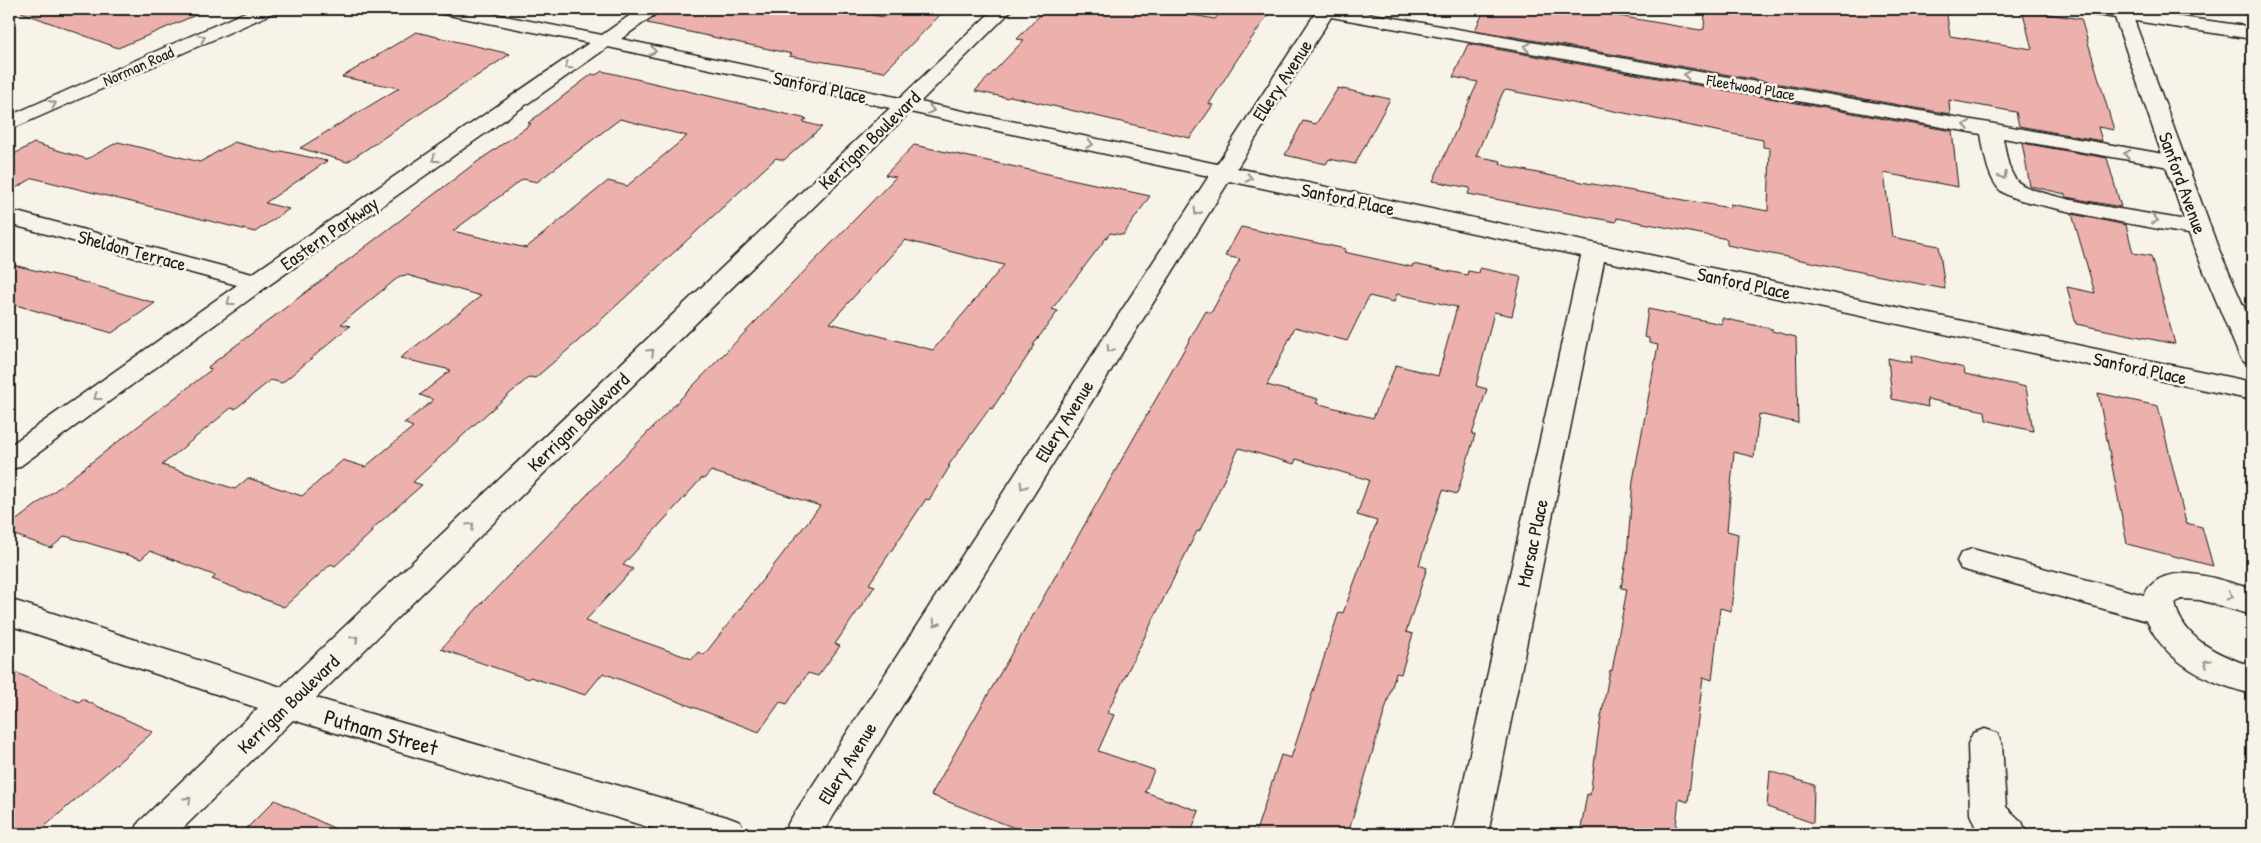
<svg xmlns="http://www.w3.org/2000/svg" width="2261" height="843" font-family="'Patrick Hand',sans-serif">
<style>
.building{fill:#edb1ad;stroke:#1c1c1c;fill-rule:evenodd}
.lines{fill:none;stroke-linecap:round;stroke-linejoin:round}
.minor-casing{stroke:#1c1c1c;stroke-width:3}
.major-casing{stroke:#1c1c1c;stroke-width:3}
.minor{fill:#f7f3e8;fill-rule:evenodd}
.major{fill:#f7f3e8;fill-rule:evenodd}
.oneway{stroke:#94928c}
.labels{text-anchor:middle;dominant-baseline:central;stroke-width:5;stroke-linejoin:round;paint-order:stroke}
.far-street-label{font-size:16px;fill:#1c1c1c;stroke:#f7f3e8}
.street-label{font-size:19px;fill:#1c1c1c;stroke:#f7f3e8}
.near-street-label{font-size:22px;fill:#1c1c1c;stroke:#f7f3e8}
</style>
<rect width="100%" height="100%" fill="#f7f3e8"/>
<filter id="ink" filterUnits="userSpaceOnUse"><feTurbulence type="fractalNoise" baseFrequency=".02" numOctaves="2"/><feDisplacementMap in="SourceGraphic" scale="10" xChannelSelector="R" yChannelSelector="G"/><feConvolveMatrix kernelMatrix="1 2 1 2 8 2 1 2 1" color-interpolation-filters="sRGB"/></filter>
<g filter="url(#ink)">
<g class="building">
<path d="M 21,9 L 210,9 L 118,48 L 21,12 Z"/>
<path d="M 662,9 L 839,9 L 884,17 L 893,9 L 946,9 L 884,72 L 789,56 L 792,54 L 647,23 Z"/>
<path d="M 1046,9 L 1160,9 L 1215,19 L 1223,9 L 1272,9 L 1236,61 L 1209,104 L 1213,105 L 1190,138 L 1010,96 L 1008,98 L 975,91 L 1024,40 L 1017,39 Z"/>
<path d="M 1485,9 L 1578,9 L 1700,30 L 1704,29 L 1705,9 L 1946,9 L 1950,36 L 2032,49 L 2022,10 L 2081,19 L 2114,130 L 2098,127 L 2102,141 L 2019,126 L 2016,112 L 1949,100 L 1950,114 L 1475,30 Z"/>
<path d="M 416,32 L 510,54 L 347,162 L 300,148 L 399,88 L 342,77 Z"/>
<path d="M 1468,44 L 1952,131 L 1958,187 L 1884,173 L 1892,237 L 1939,246 L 1945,289 L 1727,245 L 1727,239 L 1617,218 L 1616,222 L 1468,194 L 1470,188 L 1433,181 L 1478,82 L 1453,77 ZM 1506,90 L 1763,140 L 1763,147 L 1770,148 L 1768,211 L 1730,204 L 1730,208 L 1587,183 L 1513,168 L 1500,164 L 1501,161 L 1476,156 L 1503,92 Z"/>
<path d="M 602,71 L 807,119 L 803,122 L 822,127 L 784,160 L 776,158 L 577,342 L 535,378 L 529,377 L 474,425 L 413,482 L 422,485 L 370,531 L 372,532 L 335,566 L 331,564 L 284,607 L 212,579 L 216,576 L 150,551 L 141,559 L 65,536 L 51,548 L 9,533 L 9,526 L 212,369 L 208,368 L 209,366 L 470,167 L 531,124 L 528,123 L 592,74 L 596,75 ZM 620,119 L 687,136 L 627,186 L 608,181 L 526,248 L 453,231 L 523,179 L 537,182 ZM 407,275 L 481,296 L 400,358 L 451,370 L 420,395 L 434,400 L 404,423 L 413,427 L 365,467 L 343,460 L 302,496 L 248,478 L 235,489 L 162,465 L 231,408 L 235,409 L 271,380 L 282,383 L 350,326 L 341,324 L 400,276 Z"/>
<path d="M 1338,88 L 1390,99 L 1355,164 L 1329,159 L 1326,164 L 1285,155 L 1303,121 L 1316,124 Z"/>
<path d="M 118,142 L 200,162 L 234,142 L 277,153 L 281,151 L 327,161 L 265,203 L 289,209 L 255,232 L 33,178 L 9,192 L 9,157 L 34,143 L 87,159 Z"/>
<path d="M 2022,143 L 2107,158 L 2121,207 L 2066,197 L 2065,194 L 2030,186 Z"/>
<path d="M 914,145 L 1150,196 L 1123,235 L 1110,233 L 1052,309 L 1058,311 L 1033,345 L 1035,345 L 992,409 L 990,408 L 948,466 L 950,466 L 929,500 L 926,499 L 869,584 L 875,586 L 835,644 L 840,646 L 818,676 L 808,673 L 787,704 L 780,702 L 759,732 L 603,673 L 585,695 L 530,677 L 528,679 L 441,649 L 480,605 L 896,177 L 885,175 ZM 905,240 L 1004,265 L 933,350 L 830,323 ZM 711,471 L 820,506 L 704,655 L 698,652 L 692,659 L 585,621 L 633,569 L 623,565 L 702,478 L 704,479 Z"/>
<path d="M 2072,214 L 2126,225 L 2133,253 L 2151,256 L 2175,344 L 2076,324 L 2067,287 L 2095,293 Z"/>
<path d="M 1241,227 L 1346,249 L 1344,252 L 1412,267 L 1413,264 L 1467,275 L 1468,271 L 1479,273 L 1480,268 L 1521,277 L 1512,316 L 1494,312 L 1476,386 L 1487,389 L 1472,434 L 1475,435 L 1457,494 L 1443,490 L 1419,565 L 1427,568 L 1406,632 L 1413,634 L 1401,674 L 1396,673 L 1348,834 L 1255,834 L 1281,755 L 1291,758 L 1339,612 L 1343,613 L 1377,521 L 1357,515 L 1369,480 L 1296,459 L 1294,464 L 1239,448 L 1199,532 L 1197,531 L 1107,713 L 1114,715 L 1098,751 L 1154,770 L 1145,792 L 1199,811 L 1190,834 L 1030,834 L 931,795 L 1206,311 L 1211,313 L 1240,259 L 1225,256 ZM 1397,294 L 1457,307 L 1438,376 L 1396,365 L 1373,418 L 1316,403 L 1318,399 L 1267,385 L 1295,327 L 1347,341 L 1369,296 L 1394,302 Z"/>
<path d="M 9,264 L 72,279 L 155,303 L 112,333 L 9,303 Z"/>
<path d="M 1648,309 L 1722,324 L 1722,318 L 1772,329 L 1772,331 L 1796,337 L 1798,423 L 1759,414 L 1754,457 L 1734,452 L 1727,531 L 1738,534 L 1731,611 L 1720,608 L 1712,680 L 1703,677 L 1688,802 L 1679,799 L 1675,834 L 1580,834 L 1587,794 L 1590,795 L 1599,728 L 1610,670 L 1612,671 L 1627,589 L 1621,588 L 1627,555 L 1633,481 L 1658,345 L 1649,343 L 1649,338 L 1644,337 Z"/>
<path d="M 1911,355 L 1964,368 L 1965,374 L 2026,387 L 2033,431 L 1986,420 L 1985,411 L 1927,399 L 1928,407 L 1892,399 L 1888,358 L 1912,363 Z"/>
<path d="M 2098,393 L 2158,406 L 2186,523 L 2202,527 L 2213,566 L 2127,544 Z"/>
<path d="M 9,669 L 79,702 L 82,699 L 153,732 L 36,834 L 9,834 Z"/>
<path d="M 1770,771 L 1814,785 L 1813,823 L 1767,807 Z"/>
<path d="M 275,800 L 346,834 L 241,834 Z"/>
</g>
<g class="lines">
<g class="minor-casing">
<g id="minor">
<path d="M 252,9 L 276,9 L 273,13 L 9,130 L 9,116 Z"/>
<path d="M 434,9 L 469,9 L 602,35 L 639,9 L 660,9 L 657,13 L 621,39 L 900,98 L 994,9 L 1013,9 L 920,102 L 1217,164 L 1318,9 L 1344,9 L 2175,156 L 2183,157 L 2186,162 L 2183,167 L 2175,168 L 2003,138 C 2006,151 2007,170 2017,181 C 2035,200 2174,216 2207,224 L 2211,229 L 2207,234 L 2199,236 C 2147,227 2096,218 2045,206 C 2031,202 2012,200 2001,191 C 1987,178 1984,151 1981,134 L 1331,17 L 1237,168 L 2252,382 L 2252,400 L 1604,261 L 1488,834 L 1452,834 L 1581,256 L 1229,181 L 822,834 L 784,834 L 789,822 L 1209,176 L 910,112 L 316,698 L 727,817 L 740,822 L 745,834 L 671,834 L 293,720 L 177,834 L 134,834 L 139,822 L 258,708 L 9,625 L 9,599 L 281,687 L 890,108 L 608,47 L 265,288 L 19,467 L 9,470 L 9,446 L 237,285 L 9,224 L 9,210 L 252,274 L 589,43 L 443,14 L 437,13 Z"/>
<path d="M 2081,9 L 2125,9 L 2252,27 L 2252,39 L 2090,14 L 2084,13 Z"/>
<path d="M 1972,549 L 2144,595 C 2164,556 2222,581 2252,589 L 2252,615 L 2200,600 L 2181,599 L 2175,603 C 2182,639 2220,656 2252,666 L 2252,694 C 2209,683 2166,664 2147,621 L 1961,569 L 1957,561 L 1961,553 Z"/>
<path d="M 1985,729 L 1997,733 L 2002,744 L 2006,807 L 2022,822 L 2027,834 L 1984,834 L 1975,826 L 1970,814 L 1968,744 L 1973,733 Z"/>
</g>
</g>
<g class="major-casing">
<path id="major" d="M 2112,9 L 2130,9 L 2217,245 L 2252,326 L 2252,363 L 2243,361 L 2239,355 L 2193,245 Z"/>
</g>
<use href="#minor" class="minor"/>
<use href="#major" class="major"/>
</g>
<defs><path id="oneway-chevron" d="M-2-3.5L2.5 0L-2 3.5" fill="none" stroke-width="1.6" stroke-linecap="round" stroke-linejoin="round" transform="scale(1.25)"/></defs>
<g class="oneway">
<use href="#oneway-chevron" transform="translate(202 38) rotate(-24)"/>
<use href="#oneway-chevron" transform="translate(1527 47) rotate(-170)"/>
<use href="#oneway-chevron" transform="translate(653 51) rotate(12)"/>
<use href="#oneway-chevron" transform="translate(568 66) rotate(145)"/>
<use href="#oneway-chevron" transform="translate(1687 75) rotate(-170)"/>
<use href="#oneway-chevron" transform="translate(53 104) rotate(-24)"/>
<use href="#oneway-chevron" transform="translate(931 110) rotate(12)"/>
<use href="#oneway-chevron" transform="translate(1967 125) rotate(-170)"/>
<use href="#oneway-chevron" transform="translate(1090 144) rotate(12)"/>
<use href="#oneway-chevron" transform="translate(2127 154) rotate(-170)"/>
<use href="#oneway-chevron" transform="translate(435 159) rotate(145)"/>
<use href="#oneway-chevron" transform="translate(2003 176) rotate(62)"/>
<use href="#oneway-chevron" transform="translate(1249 178) rotate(12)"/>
<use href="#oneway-chevron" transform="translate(1197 212) rotate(122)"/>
<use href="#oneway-chevron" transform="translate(2155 220) rotate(11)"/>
<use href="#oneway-chevron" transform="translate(230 302) rotate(144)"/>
<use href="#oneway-chevron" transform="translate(1110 349) rotate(122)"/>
<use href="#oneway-chevron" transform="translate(651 352) rotate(-44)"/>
<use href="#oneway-chevron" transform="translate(97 397) rotate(144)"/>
<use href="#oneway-chevron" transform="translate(1023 486) rotate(122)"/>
<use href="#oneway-chevron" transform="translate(471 526) rotate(-44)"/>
<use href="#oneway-chevron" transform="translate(2230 596) rotate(15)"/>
<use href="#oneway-chevron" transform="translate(936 623) rotate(122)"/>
<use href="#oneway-chevron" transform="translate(355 639) rotate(-44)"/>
<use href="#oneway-chevron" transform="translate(2207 663) rotate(-148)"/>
<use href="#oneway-chevron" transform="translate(188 800) rotate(-44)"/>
</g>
</g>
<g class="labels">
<g class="far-street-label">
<text transform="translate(138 66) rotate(-24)">Norman Road</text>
<text transform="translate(1751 87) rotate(10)">Fleetwood Place</text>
</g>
<g class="street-label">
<text transform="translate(1282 80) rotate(-57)">Ellery Avenue</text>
<text transform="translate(820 87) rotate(12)">Sanford Place</text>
<text transform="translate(869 140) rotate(-44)">Kerrigan Boulevard</text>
<text transform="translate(2183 183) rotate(70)">Sanford Avenue</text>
<text transform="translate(1348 199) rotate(12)">Sanford Place</text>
<text transform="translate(329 233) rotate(-35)">Eastern Parkway</text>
<text transform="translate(132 250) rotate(15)">Sheldon Terrace</text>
<text transform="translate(1744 283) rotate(12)">Sanford Place</text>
<text transform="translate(2140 368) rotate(12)">Sanford Place</text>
<text transform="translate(1064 421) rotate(-58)">Ellery Avenue</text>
<text transform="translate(578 422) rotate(-44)">Kerrigan Boulevard</text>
<text transform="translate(1532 543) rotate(-78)">Marsac Place</text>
<text transform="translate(288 704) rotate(-44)">Kerrigan Boulevard</text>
<text transform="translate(847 763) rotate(-58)">Ellery Avenue</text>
</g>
<g class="near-street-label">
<text transform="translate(381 732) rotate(16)">Putnam Street</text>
</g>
</g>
<rect width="2261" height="843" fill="none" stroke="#f7f3e8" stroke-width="30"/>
<rect x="15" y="15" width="2231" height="813" fill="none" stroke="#1c1c1c" stroke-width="2" filter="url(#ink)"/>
</svg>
